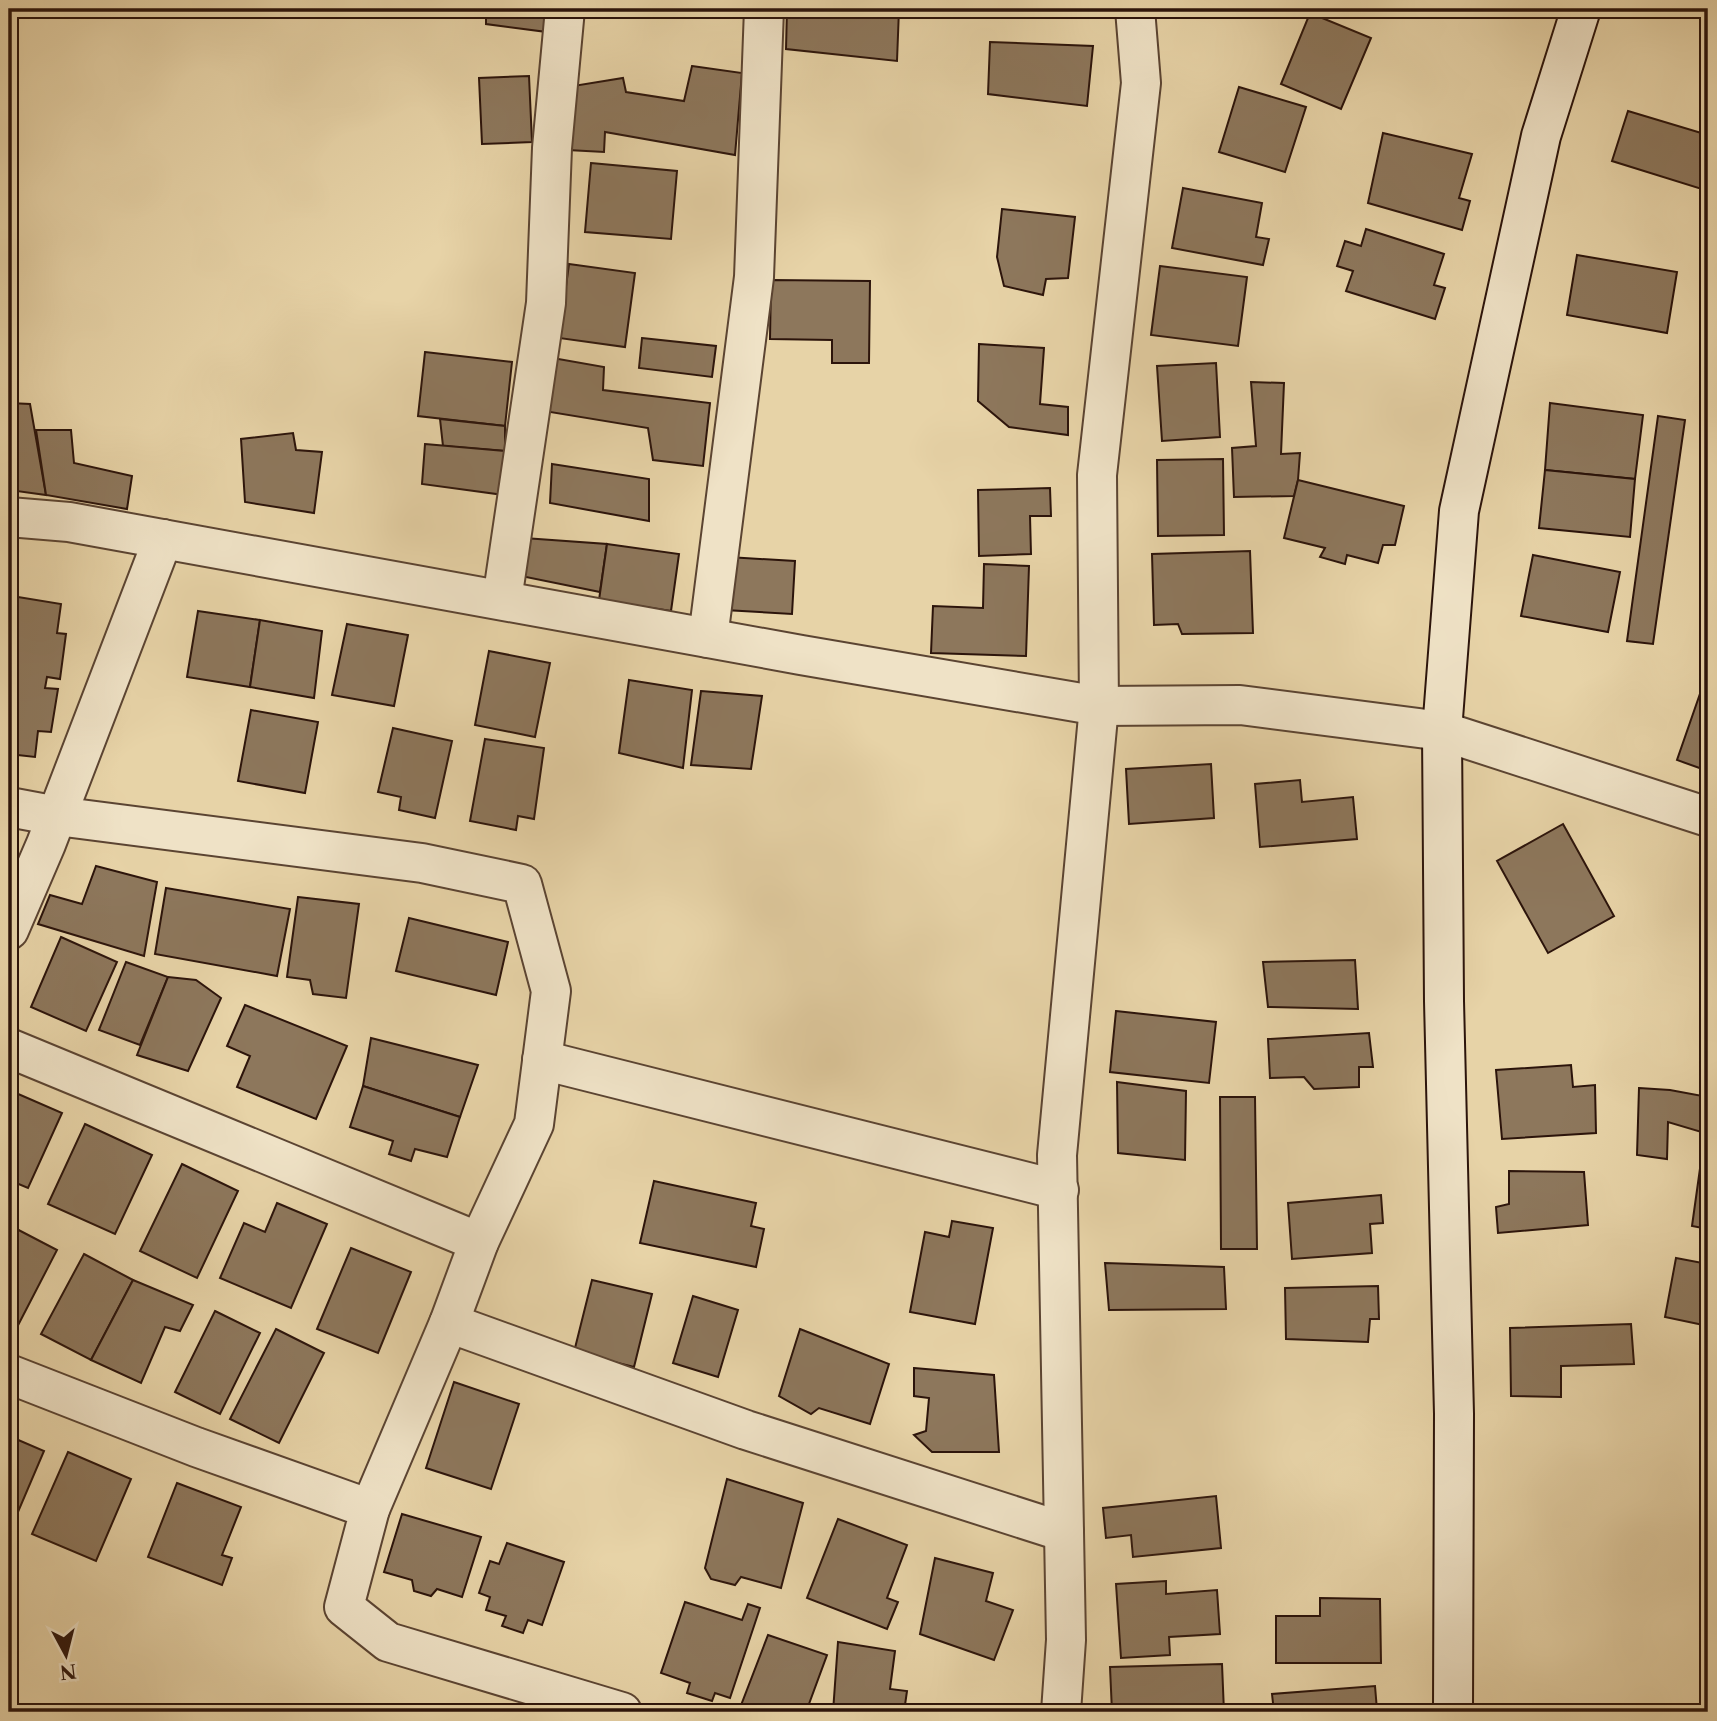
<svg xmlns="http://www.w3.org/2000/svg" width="1717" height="1721" font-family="'Libre Caslon Text',serif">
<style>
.building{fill:#8d775c;stroke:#2c140b;stroke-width:2}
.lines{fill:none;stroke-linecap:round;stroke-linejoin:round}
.street-casing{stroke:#5b4432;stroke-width:42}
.secondary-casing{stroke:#2c140b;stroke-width:42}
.street{stroke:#efe2c6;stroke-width:38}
.secondary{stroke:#efe2c6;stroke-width:38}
</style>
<rect width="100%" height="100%" fill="#e7d3a7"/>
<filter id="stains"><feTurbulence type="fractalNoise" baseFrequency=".00286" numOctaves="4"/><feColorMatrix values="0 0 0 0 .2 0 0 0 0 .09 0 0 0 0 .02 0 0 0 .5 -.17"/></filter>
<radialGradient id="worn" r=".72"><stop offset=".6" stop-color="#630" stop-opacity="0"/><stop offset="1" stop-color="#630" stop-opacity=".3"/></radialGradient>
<g class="building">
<path d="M 486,9 L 549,9 L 547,32 L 486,24 Z"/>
<path d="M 787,9 L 899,9 L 897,61 L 786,49 Z"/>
<path d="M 1004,9 L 1070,9 L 1070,17 Z"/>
<path d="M 1310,13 L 1371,38 L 1341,109 L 1281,84 Z"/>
<path d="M 990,42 L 1093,46 L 1087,106 L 988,94 Z"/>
<path d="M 692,66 L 742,73 L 735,155 L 605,132 L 604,152 L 568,150 L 573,86 L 623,78 L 626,92 L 684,101 Z"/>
<path d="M 529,76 L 532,142 L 482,144 L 479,78 Z"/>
<path d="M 1239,87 L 1306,107 L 1285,172 L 1219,152 Z"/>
<path d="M 1628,111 L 1708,135 L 1708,191 L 1612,161 Z"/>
<path d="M 1383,133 L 1472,154 L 1459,198 L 1470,201 L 1462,230 L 1368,203 Z"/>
<path d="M 591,163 L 677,171 L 671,239 L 585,232 Z"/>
<path d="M 1183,188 L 1262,203 L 1256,237 L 1269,239 L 1263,265 L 1172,248 Z"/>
<path d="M 1002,209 L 1075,217 L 1068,278 L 1046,279 L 1043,295 L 1004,286 L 997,257 Z"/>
<path d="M 1366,229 L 1444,254 L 1434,285 L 1445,288 L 1435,319 L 1346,291 L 1353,271 L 1337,266 L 1345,241 L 1361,246 Z"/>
<path d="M 1577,255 L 1677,272 L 1667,333 L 1567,315 Z"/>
<path d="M 569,264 L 635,273 L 625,347 L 559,338 Z"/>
<path d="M 1160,266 L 1247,277 L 1238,346 L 1151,335 Z"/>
<path d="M 771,280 L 870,281 L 869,363 L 832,363 L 832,340 L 770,339 Z"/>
<path d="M 642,338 L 716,346 L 712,377 L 639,368 Z"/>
<path d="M 979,344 L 1044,348 L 1040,404 L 1068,407 L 1068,435 L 1009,427 L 978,401 Z"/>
<path d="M 425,352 L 512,362 L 505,426 L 418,416 Z"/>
<path d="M 547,357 L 604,367 L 603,390 L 710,403 L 703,466 L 653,460 L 648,428 L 544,411 Z"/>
<path d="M 1216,363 L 1220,437 L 1162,441 L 1157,366 Z"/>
<path d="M 1251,382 L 1284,383 L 1281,454 L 1300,453 L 1298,480 L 1294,496 L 1234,497 L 1232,448 L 1256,446 Z"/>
<path d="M 9,403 L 30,404 L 46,495 L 9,490 Z"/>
<path d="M 1550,403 L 1643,415 L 1635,479 L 1545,470 Z"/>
<path d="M 1658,416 L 1685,420 L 1653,644 L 1627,641 Z"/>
<path d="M 440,419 L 505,426 L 505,451 L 443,446 Z"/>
<path d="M 36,430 L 71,430 L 74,463 L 132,476 L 127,509 L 46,495 Z"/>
<path d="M 293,433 L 296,450 L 322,452 L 314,513 L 245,502 L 241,439 Z"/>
<path d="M 425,444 L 505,451 L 504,495 L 422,484 Z"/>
<path d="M 1223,459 L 1224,535 L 1158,536 L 1157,460 Z"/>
<path d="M 552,464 L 649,479 L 649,521 L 550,503 Z"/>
<path d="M 1545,470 L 1635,479 L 1630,537 L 1539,528 Z"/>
<path d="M 1298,480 L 1404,506 L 1395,545 L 1383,545 L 1378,563 L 1347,555 L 1345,564 L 1320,557 L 1325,548 L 1284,538 Z"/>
<path d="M 1050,488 L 1051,516 L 1030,516 L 1031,554 L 979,556 L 978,490 Z"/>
<path d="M 524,538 L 607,544 L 600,592 L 521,576 Z"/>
<path d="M 607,544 L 679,554 L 671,611 L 599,600 Z"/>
<path d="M 1250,551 L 1253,633 L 1182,634 L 1178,624 L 1154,625 L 1152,554 Z"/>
<path d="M 1533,555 L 1620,572 L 1608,632 L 1521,616 Z"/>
<path d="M 728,557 L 795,561 L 792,614 L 725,610 Z"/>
<path d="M 984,564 L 1029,566 L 1026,656 L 931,653 L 933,606 L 983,608 Z"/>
<path d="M 18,597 L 61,604 L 57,633 L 66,634 L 60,679 L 47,677 L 45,688 L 58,689 L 51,732 L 38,731 L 35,757 L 9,754 L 9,607 L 17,608 Z"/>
<path d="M 198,611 L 260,620 L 250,687 L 187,677 Z"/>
<path d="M 260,620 L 322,631 L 314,698 L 250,687 Z"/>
<path d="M 347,624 L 408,635 L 394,706 L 332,695 Z"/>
<path d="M 489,651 L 550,663 L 535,737 L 475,725 Z"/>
<path d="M 629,680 L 692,690 L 683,768 L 619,753 Z"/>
<path d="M 1702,688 L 1708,690 L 1708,771 L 1677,760 Z"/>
<path d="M 701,691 L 762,696 L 751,769 L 691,765 Z"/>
<path d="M 251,710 L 318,722 L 305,793 L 238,781 Z"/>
<path d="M 393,728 L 452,741 L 435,818 L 399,810 L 401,797 L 378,792 Z"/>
<path d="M 485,739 L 544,748 L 534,819 L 518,816 L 516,830 L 470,821 Z"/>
<path d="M 1211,764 L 1214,818 L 1129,824 L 1126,769 Z"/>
<path d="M 1300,780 L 1302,802 L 1353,797 L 1357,839 L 1260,847 L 1255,784 Z"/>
<path d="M 1563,824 L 1614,916 L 1548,953 L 1497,861 Z"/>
<path d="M 96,866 L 157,882 L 144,956 L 38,924 L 50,895 L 82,904 Z"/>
<path d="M 166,888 L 290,909 L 277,976 L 155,954 Z"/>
<path d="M 298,897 L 359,904 L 346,998 L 313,994 L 310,980 L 287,977 Z"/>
<path d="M 409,918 L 508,942 L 496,995 L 396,971 Z"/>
<path d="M 61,937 L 117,962 L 86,1031 L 31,1007 Z"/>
<path d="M 1355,960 L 1358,1009 L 1268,1007 L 1263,962 Z"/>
<path d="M 126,962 L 168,977 L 140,1045 L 99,1030 Z"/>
<path d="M 168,977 L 196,980 L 221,998 L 188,1071 L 137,1055 Z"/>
<path d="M 245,1005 L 347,1046 L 316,1119 L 237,1087 L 250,1056 L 227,1046 Z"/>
<path d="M 1116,1011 L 1216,1022 L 1209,1083 L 1110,1072 Z"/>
<path d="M 1369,1033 L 1373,1067 L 1359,1067 L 1359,1087 L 1314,1089 L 1304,1077 L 1270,1078 L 1268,1039 Z"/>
<path d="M 371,1038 L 478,1065 L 460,1117 L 363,1086 Z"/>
<path d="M 1571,1065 L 1573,1087 L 1595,1085 L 1596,1133 L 1502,1139 L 1496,1070 Z"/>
<path d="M 1117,1082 L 1186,1091 L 1185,1160 L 1118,1153 Z"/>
<path d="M 363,1086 L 460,1117 L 447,1157 L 415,1149 L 411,1161 L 389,1154 L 393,1141 L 350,1127 Z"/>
<path d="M 1639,1088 L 1670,1090 L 1708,1097 L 1708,1134 L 1668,1122 L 1667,1159 L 1637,1155 Z"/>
<path d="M 9,1090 L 62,1113 L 28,1188 L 9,1180 Z"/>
<path d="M 1220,1097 L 1255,1097 L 1257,1249 L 1221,1249 Z"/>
<path d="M 85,1124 L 152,1155 L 115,1234 L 48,1204 Z"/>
<path d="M 1703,1147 L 1708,1147 L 1708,1229 L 1692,1226 Z"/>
<path d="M 182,1164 L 238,1191 L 197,1278 L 140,1251 Z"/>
<path d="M 1509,1171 L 1584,1172 L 1588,1225 L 1498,1233 L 1496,1207 L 1509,1204 Z"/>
<path d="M 654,1181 L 756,1203 L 751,1226 L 764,1229 L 756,1267 L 640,1243 Z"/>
<path d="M 1381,1195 L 1383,1223 L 1370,1224 L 1372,1253 L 1292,1259 L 1288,1203 Z"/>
<path d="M 277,1203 L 327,1224 L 291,1308 L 220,1278 L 244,1223 L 265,1232 Z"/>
<path d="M 952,1221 L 993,1228 L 975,1324 L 910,1312 L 925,1232 L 949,1237 Z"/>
<path d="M 9,1225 L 57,1250 L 14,1333 L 9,1330 Z"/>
<path d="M 351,1248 L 411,1272 L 378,1353 L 317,1329 Z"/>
<path d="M 84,1254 L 133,1280 L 91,1360 L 41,1334 Z"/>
<path d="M 1676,1258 L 1708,1264 L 1708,1326 L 1665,1317 Z"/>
<path d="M 1105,1263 L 1224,1267 L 1226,1309 L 1109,1310 Z"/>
<path d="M 133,1280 L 193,1305 L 180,1331 L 165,1327 L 141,1383 L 91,1360 Z"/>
<path d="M 592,1280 L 652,1294 L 634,1367 L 574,1352 Z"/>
<path d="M 1378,1286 L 1379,1319 L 1370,1319 L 1368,1342 L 1286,1339 L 1285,1288 Z"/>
<path d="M 693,1296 L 738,1310 L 718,1377 L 673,1363 Z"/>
<path d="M 215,1311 L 260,1333 L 220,1414 L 175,1392 Z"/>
<path d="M 1631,1324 L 1634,1364 L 1561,1366 L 1561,1397 L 1511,1396 L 1510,1328 Z"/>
<path d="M 276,1329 L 324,1353 L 279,1443 L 230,1419 Z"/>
<path d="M 800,1329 L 889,1364 L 870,1424 L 819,1408 L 811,1414 L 779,1396 Z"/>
<path d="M 914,1368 L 994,1375 L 999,1452 L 932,1452 L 914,1435 L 926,1431 L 929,1398 L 914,1396 Z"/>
<path d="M 454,1382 L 519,1404 L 491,1489 L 426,1468 Z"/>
<path d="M 9,1436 L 44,1451 L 9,1533 Z"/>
<path d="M 68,1452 L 131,1479 L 96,1561 L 32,1534 Z"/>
<path d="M 727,1479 L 803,1503 L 781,1588 L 741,1577 L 735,1585 L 711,1579 L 705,1568 Z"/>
<path d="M 177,1483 L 241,1507 L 222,1555 L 232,1558 L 222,1585 L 148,1557 Z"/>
<path d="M 1216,1496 L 1221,1548 L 1133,1557 L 1131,1535 L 1106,1538 L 1103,1508 Z"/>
<path d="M 402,1514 L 481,1537 L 462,1597 L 437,1589 L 431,1596 L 414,1591 L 412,1580 L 384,1572 Z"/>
<path d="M 838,1519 L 907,1545 L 887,1598 L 898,1602 L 887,1629 L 807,1598 Z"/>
<path d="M 507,1543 L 564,1562 L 542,1625 L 528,1620 L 523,1633 L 502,1626 L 506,1616 L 486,1610 L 490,1597 L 479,1593 L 490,1561 L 499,1564 Z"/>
<path d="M 935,1558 L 993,1573 L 986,1601 L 1013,1610 L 994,1660 L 920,1634 Z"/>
<path d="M 1166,1581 L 1166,1594 L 1217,1590 L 1220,1634 L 1169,1637 L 1170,1655 L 1121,1658 L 1116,1584 Z"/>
<path d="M 1320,1598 L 1380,1599 L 1381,1663 L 1276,1663 L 1276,1616 L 1320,1616 Z"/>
<path d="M 685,1602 L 742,1620 L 748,1604 L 760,1608 L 730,1698 L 715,1693 L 712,1701 L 687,1693 L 690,1683 L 661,1673 Z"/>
<path d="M 768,1635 L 827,1655 L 806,1712 L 751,1712 L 740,1708 Z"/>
<path d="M 838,1642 L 895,1651 L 890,1689 L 907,1691 L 904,1712 L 833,1712 Z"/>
<path d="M 1222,1664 L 1224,1712 L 1112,1712 L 1110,1667 Z"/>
<path d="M 1375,1686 L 1377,1710 L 1387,1709 L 1387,1712 L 1274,1712 L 1272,1694 Z"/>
</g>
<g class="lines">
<g class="street-casing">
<g id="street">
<path d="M 9,517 L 69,522 L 801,655 L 1099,706 L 1240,705 L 1442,731 L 1708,817"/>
<path d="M 502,600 L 546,303 L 552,148 L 565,9"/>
<path d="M 708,638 L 754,277 L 764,9"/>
<path d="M 9,807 L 57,816 L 422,863 L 522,884 L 551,991 L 534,1124 L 479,1242 L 449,1323 L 370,1509"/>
<path d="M 9,930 L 46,844 L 163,539"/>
<path d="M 9,1048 L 479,1242"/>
<path d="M 542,1060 L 1059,1190"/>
<path d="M 449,1323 L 746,1430 L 1064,1532"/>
<path d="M 9,1374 L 196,1447 L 370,1509 L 344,1607 L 388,1642 L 622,1712"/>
<path d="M 1061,1712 L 1066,1640 L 1057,1155 L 1099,706 L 1097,475 L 1141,83 L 1135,9"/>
</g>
</g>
<g class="secondary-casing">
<path id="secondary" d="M 1453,1712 L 1454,1414 L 1444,1001 L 1442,731 L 1459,511 L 1541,136 L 1581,9"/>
</g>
<use href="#street" class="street"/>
<use href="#secondary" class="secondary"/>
</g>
<rect width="1717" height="1721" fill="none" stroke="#e7d3a7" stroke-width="35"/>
<rect x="10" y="10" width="1696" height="1700" fill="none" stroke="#2c140b" stroke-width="3.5"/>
<rect x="18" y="18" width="1682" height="1686" fill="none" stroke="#2c140b" stroke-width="2"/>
<g transform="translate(66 1655) rotate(173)" stroke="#efe2c6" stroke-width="5" paint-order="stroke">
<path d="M0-5L12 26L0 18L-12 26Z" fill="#2c140b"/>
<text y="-10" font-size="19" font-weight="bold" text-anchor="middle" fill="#2c140b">N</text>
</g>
<rect width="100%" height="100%" filter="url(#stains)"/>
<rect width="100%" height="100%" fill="url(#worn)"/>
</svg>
